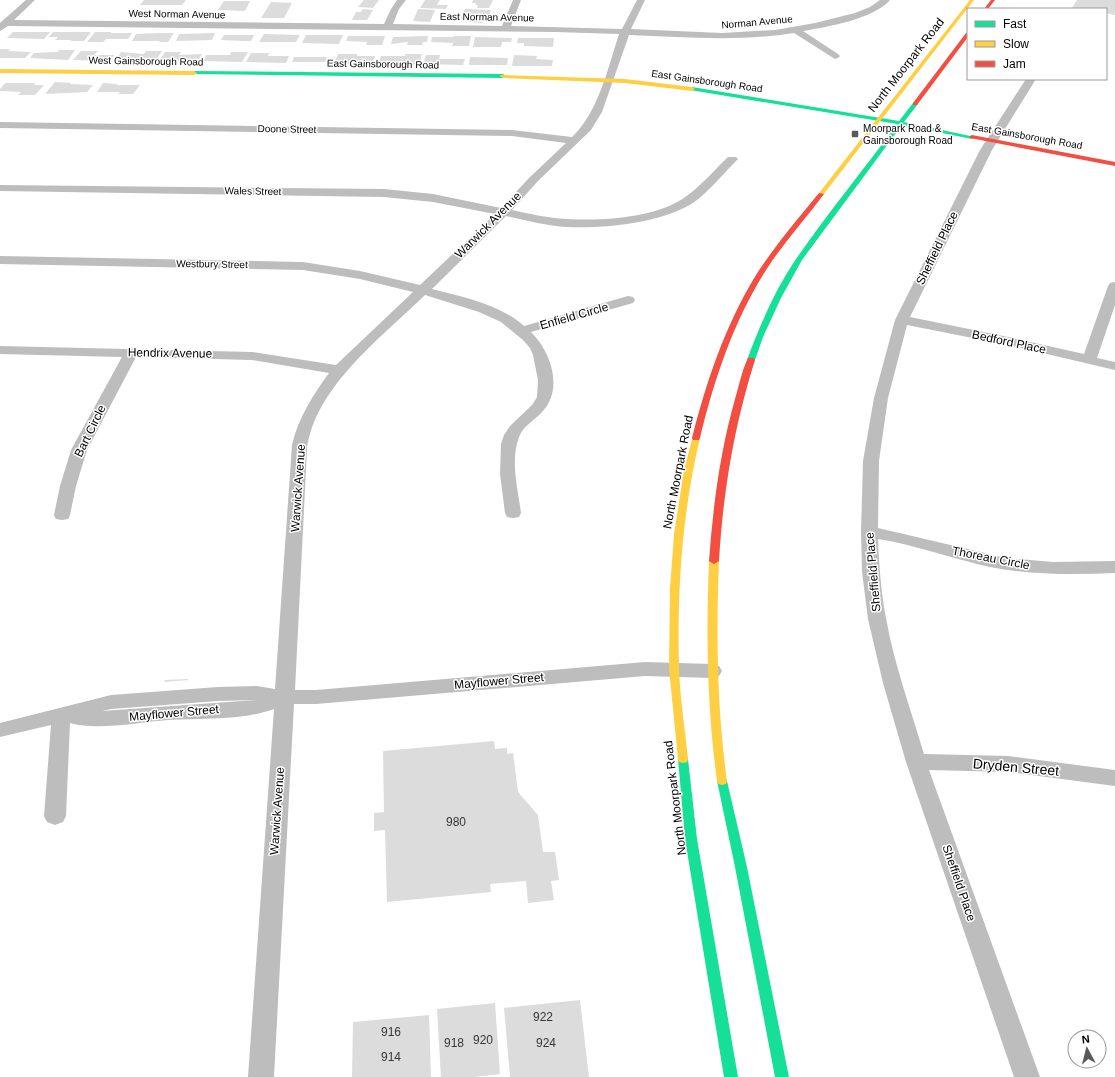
<svg xmlns="http://www.w3.org/2000/svg" width="1115" height="1077" font-family="Helvetica,sans-serif">
<style>
.building{fill:#dcdcdc}
.lines{fill:none;stroke-linecap:round;stroke-linejoin:round}
.street{fill:#bdbdbd;fill-rule:evenodd}
.fast{fill:#16e098;fill-rule:evenodd}
.slow{fill:#ffcf43;fill-rule:evenodd}
.jam{fill:#f24e42;fill-rule:evenodd}
.poi-dot{fill:#595959;stroke:#fff;stroke-width:1.5}
.labels{text-anchor:middle;dominant-baseline:central;stroke-width:3;stroke-linejoin:round;paint-order:stroke}
.far-street-label{font-size:10px;fill:#000;stroke:#fff}
.far-poi-label{font-size:10px;fill:#000;stroke:#fff;text-anchor:start}
.street-label{font-size:12px;fill:#000;stroke:#fff}
.near-number-label{font-size:12px;fill:#373737}
.near-street-label{font-size:14px;fill:#000;stroke:#fff}
</style>
<rect width="100%" height="100%" fill="#fff"/>
<g class="building">
<path d="M 144,0 L 186,0 L 182,5 L 140,5 Z"/>
<path d="M 364,0 L 379,0 L 373,8 L 358,7 Z"/>
<path d="M 425,0 L 440,0 L 437,5 L 448,5 L 446,9 L 420,8 Z"/>
<path d="M 473,0 L 493,0 L 489,8 L 477,8 L 478,5 L 475,5 L 476,3 L 472,3 Z"/>
<path d="M 1077,0 L 1115,0 L 1115,15 L 1106,13 L 1106,9 L 1072,8 Z"/>
<path d="M 224,1 L 250,1 L 245,11 L 218,10 Z"/>
<path d="M 271,2 L 292,3 L 284,18 L 261,18 Z"/>
<path d="M 363,9 L 373,10 L 367,20 L 352,20 L 356,12 L 361,12 Z"/>
<path d="M 418,9 L 435,10 L 430,22 L 413,21 Z"/>
<path d="M 465,9 L 491,10 L 489,16 L 485,16 L 482,23 L 469,22 L 470,19 L 460,19 Z"/>
<path d="M 13,32 L 50,32 L 44,39 L 7,38 Z"/>
<path d="M 53,32 L 91,32 L 84,41 L 71,41 L 71,40 L 55,40 L 58,37 L 49,37 Z"/>
<path d="M 95,32 L 111,32 L 111,33 L 132,33 L 128,39 L 106,39 L 103,42 L 87,42 Z"/>
<path d="M 159,33 L 174,33 L 168,42 L 159,42 L 160,41 L 132,41 L 136,34 Z"/>
<path d="M 215,33 L 212,40 L 176,41 L 179,34 Z"/>
<path d="M 264,34 L 300,35 L 296,42 L 259,42 Z"/>
<path d="M 224,35 L 254,35 L 251,41 L 244,41 L 221,40 Z"/>
<path d="M 306,35 L 343,35 L 339,44 L 302,43 Z"/>
<path d="M 348,36 L 385,36 L 382,45 L 366,45 L 367,42 L 346,41 Z"/>
<path d="M 428,36 L 427,42 L 423,42 L 422,45 L 407,45 L 408,42 L 391,44 L 393,37 Z"/>
<path d="M 453,36 L 471,36 L 469,46 L 452,46 L 453,43 L 431,42 L 432,37 L 453,37 Z"/>
<path d="M 475,37 L 512,38 L 511,42 L 502,42 L 501,47 L 473,47 Z"/>
<path d="M 518,38 L 554,38 L 553,47 L 524,46 L 524,43 L 517,43 Z"/>
<path d="M 0,49 L 10,49 L 8,51 L 31,52 L 25,58 L 0,58 Z"/>
<path d="M 59,50 L 75,50 L 68,60 L 30,58 L 34,53 L 58,52 Z"/>
<path d="M 81,51 L 98,51 L 94,55 L 114,55 L 110,61 L 73,60 Z"/>
<path d="M 146,51 L 162,51 L 155,61 L 116,60 L 121,52 L 144,54 Z"/>
<path d="M 165,52 L 181,52 L 179,55 L 202,54 L 198,61 L 159,61 Z"/>
<path d="M 231,52 L 248,52 L 242,62 L 203,61 L 206,55 L 230,55 Z"/>
<path d="M 251,53 L 269,53 L 268,56 L 289,56 L 286,63 L 246,62 Z"/>
<path d="M 338,54 L 357,54 L 357,56 L 375,56 L 373,64 L 334,64 Z"/>
<path d="M 405,54 L 422,54 L 419,65 L 379,63 L 381,56 L 405,56 Z"/>
<path d="M 426,55 L 440,55 L 439,59 L 465,59 L 463,65 L 423,64 Z"/>
<path d="M 514,55 L 537,56 L 536,59 L 553,60 L 552,66 L 512,66 Z"/>
<path d="M 294,57 L 327,57 L 325,62 L 292,62 Z"/>
<path d="M 470,57 L 508,58 L 507,65 L 469,65 Z"/>
<path d="M 55,82 L 71,83 L 70,84 L 93,85 L 87,92 L 45,94 Z"/>
<path d="M 5,83 L 35,83 L 34,85 L 44,85 L 35,95 L 18,95 L 21,92 L 0,91 L 0,89 Z"/>
<path d="M 103,83 L 117,84 L 117,85 L 140,85 L 133,94 L 118,94 L 120,92 L 97,92 Z"/>
<path d="M 188,679 L 188,680 L 164,682 L 165,680 Z"/>
<path d="M 494,741 L 495,749 L 507,748 L 507,754 L 513,753 L 518,792 L 538,815 L 543,852 L 555,852 L 559,880 L 551,881 L 554,900 L 528,903 L 526,881 L 490,884 L 491,892 L 387,902 L 385,830 L 374,831 L 374,813 L 384,812 L 383,751 Z"/>
<path d="M 580,1000 L 589,1077 L 510,1077 L 504,1008 Z"/>
<path d="M 495,1003 L 500,1074 L 474,1077 L 441,1077 L 437,1009 Z"/>
<path d="M 429,1015 L 431,1077 L 352,1077 L 353,1022 Z"/>
</g>
<g class="lines">
<g class="street">
<path d="M 26,0 L 35,0 L 14,20 L 384,24 L 391,9 L 397,0 L 406,0 L 399,9 L 393,24 L 502,26 L 513,0 L 521,0 L 511,26 L 622,29 L 637,0 L 645,0 L 631,29 L 722,33 L 775,30 L 815,23 L 855,13 L 870,7 L 880,0 L 890,0 C 874,19 827,27 803,31 L 838,54 L 840,56 L 838,58 L 835,59 L 794,33 C 739,42 684,37 629,35 L 602,112 L 591,130 L 537,182 L 512,210 C 530,214 548,218 567,219 C 603,221 659,218 688,195 C 703,184 715,169 728,157 L 736,157 L 738,159 L 736,161 C 723,174 711,189 697,200 C 667,223 603,229 567,227 C 547,226 526,220 506,216 L 432,289 C 463,297 499,304 524,326 L 628,296 L 633,297 L 635,300 L 633,303 L 531,332 C 551,352 564,389 542,412 C 535,420 523,426 519,437 C 510,461 518,489 521,513 L 519,517 L 513,518 L 507,517 L 505,513 L 500,474 L 501,444 L 504,435 L 510,426 L 532,405 L 537,397 L 538,380 L 533,355 L 530,348 L 523,340 L 501,322 L 479,312 L 425,295 C 382,337 315,387 307,449 L 295,690 L 316,690 L 645,662 L 712,664 L 719,666 L 722,671 L 719,676 L 712,678 L 645,676 L 316,704 L 294,704 L 274,1077 L 248,1077 L 274,709 C 241,721 203,718 168,720 C 140,722 97,731 70,723 L 66,816 L 63,822 L 55,825 L 47,822 L 44,816 L 51,725 L 0,737 L 0,723 L 111,695 L 218,687 L 257,686 L 275,689 L 292,445 C 298,418 313,395 329,373 L 252,360 L 136,357 L 87,450 L 76,486 L 70,515 L 68,519 L 62,520 L 56,519 L 54,515 L 60,486 L 71,450 L 122,357 L 0,354 L 0,346 L 252,352 L 336,365 L 413,292 L 360,279 L 303,270 L 0,264 L 0,256 L 303,262 L 360,271 L 420,285 L 495,214 L 433,202 L 384,197 L 0,191 L 0,185 L 384,189 L 433,194 L 501,208 L 529,178 L 566,143 L 512,136 L 0,128 L 0,122 L 512,130 L 572,137 C 598,113 608,68 619,34 L 555,32 L 8,26 L 0,31 L 0,23 ZM 257,700 L 102,711 L 111,709 L 218,701 Z"/>
<path d="M 1026,79 L 1036,79 L 992,150 L 910,317 L 1008,337 L 1084,354 L 1108,286 L 1110,283 L 1115,282 L 1115,305 L 1097,358 L 1115,362 L 1115,370 L 1008,345 L 907,325 L 888,398 L 879,461 L 878,528 L 1006,558 L 1053,562 L 1115,561 L 1115,573 C 1073,575 1031,575 990,567 C 953,559 916,545 878,539 C 879,565 881,592 886,618 C 894,664 911,710 924,754 L 1008,756 L 1115,770 L 1115,786 L 1008,772 L 929,770 L 1040,1077 L 1014,1077 L 906,762 L 883,683 L 868,619 L 862,572 L 861,532 L 863,461 L 874,398 L 895,320 L 980,150 Z"/>
</g>
<g class="fast">
<path d="M 194,71 L 503,74 L 506,76 L 503,78 L 192,74 L 192,72 Z"/>
<path d="M 692,87 L 899,121 L 913,103 L 915,102 L 918,104 L 904,122 L 975,137 L 972,139 L 902,125 L 802,260 L 781,298 L 763,337 L 755,360 L 751,362 L 747,360 C 760,325 775,290 796,259 C 828,213 864,169 897,124 L 690,90 L 689,89 Z"/>
<path d="M 683,755 L 687,756 L 688,759 L 697,839 L 738,1077 L 724,1077 L 685,839 L 678,759 L 679,756 Z"/>
<path d="M 722,777 L 726,778 L 727,781 L 747,867 L 789,1077 L 775,1077 L 735,867 L 717,781 L 718,778 Z"/>
</g>
<g class="slow">
<path d="M 970,0 L 974,0 L 823,195 L 819,195 L 819,193 Z"/>
<path d="M 0,69 L 194,71 L 197,73 L 194,75 L 0,73 Z"/>
<path d="M 501,75 L 625,79 L 692,87 L 695,89 L 692,91 L 625,83 L 503,78 L 500,76 Z"/>
<path d="M 693,436 L 699,436 L 700,438 C 682,513 677,591 679,668 C 680,698 685,729 688,759 L 687,762 L 683,763 L 679,762 L 678,759 L 669,669 L 670,588 L 674,534 L 684,470 Z"/>
<path d="M 714,558 L 719,561 C 716,635 717,708 727,781 L 726,784 L 722,785 L 718,784 L 717,781 C 707,708 706,635 709,561 Z"/>
</g>
<g class="jam">
<path d="M 991,0 L 995,0 L 988,9 L 984,9 Z"/>
<path d="M 966,33 L 968,33 L 968,37 L 917,105 L 913,105 L 913,103 Z"/>
<path d="M 972,135 L 1115,162 L 1115,166 L 970,138 L 970,136 Z"/>
<path d="M 819,193 L 824,194 C 807,217 788,238 772,261 C 736,314 715,376 700,438 L 699,440 L 693,440 L 692,438 C 706,383 724,329 753,280 C 772,249 796,221 819,193 Z"/>
<path d="M 748,358 L 754,358 L 755,360 C 734,426 723,492 719,561 L 714,564 L 709,561 C 713,506 720,452 735,399 C 739,386 742,370 748,358 Z"/>
</g>
</g>
<rect class="poi-dot" x="851" y="130" width="8" height="8" rx="2"/>
<g class="labels">
<g class="far-street-label">
<text transform="translate(177 14) rotate(1)">West Norman Avenue</text>
<text transform="translate(487 17) rotate(1)">East Norman Avenue</text>
<text transform="translate(757 22) rotate(-5)">Norman Avenue</text>
<text transform="translate(146 61) rotate(1)">West Gainsborough Road</text>
<text transform="translate(383 64) rotate(1)">East Gainsborough Road</text>
<text transform="translate(707 81) rotate(8)">East Gainsborough Road</text>
<text transform="translate(287 129) rotate(1)">Doone Street</text>
<text transform="translate(1027 136) rotate(10)">East Gainsborough Road</text>
<text transform="translate(253 191) rotate(1)">Wales Street</text>
<text transform="translate(212 264) rotate(1)">Westbury Street</text>
</g>
<g class="far-poi-label">
<text x="863" y="128">Moorpark Road &amp;<tspan x="863" dy="12">Gainsborough Road</tspan></text>
</g>
<g class="street-label">
<text transform="translate(906 65) rotate(-52)">North Moorpark Road</text>
<text transform="translate(488 225) rotate(-45)">Warwick Avenue</text>
<text transform="translate(937 248) rotate(-64)">Sheffield Place</text>
<text transform="translate(574 316) rotate(-16)">Enfield Circle</text>
<text transform="translate(1009 342) rotate(12)">Bedford Place</text>
<text transform="translate(170 353) rotate(1)">Hendrix Avenue</text>
<text transform="translate(90 431) rotate(-64)">Bart Circle</text>
<text transform="translate(678 472) rotate(-79)">North Moorpark Road</text>
<text transform="translate(298 488) rotate(-86)">Warwick Avenue</text>
<text transform="translate(991 558) rotate(11)">Thoreau Circle</text>
<text transform="translate(873 572) rotate(-95)">Sheffield Place</text>
<text transform="translate(499 681) rotate(-5)">Mayflower Street</text>
<text transform="translate(174 713) rotate(-5)">Mayflower Street</text>
<text transform="translate(675 798) rotate(-97)">North Moorpark Road</text>
<text transform="translate(277 811) rotate(-86)">Warwick Avenue</text>
<text transform="translate(959 883) rotate(71)">Sheffield Place</text>
</g>
<g class="near-number-label">
<text x="456" y="822">980</text>
<text x="543" y="1017">922</text>
<text x="391" y="1032">916</text>
<text x="483" y="1040">920</text>
<text x="454" y="1043">918</text>
<text x="546" y="1043">924</text>
<text x="391" y="1057">914</text>
</g>
<g class="near-street-label">
<text transform="translate(1016 767) rotate(5)">Dryden Street</text>
</g>
</g>
<rect x="967" y="8" width="140" height="72" fill="#ffffff" stroke="#999999"/>
<rect x="975" y="21" width="20" height="6" fill="#16e098" stroke="#999999"/>
<text x="1003" y="28" font-size="12" fill="#000000">Fast</text>
<rect x="975" y="41" width="20" height="6" fill="#ffcf43" stroke="#999999"/>
<text x="1003" y="48" font-size="12" fill="#000000">Slow</text>
<rect x="975" y="61" width="20" height="6" fill="#f24e42" stroke="#999999"/>
<text x="1003" y="68" font-size="12" fill="#000000">Jam</text>
<g transform="translate(1087 1049) rotate(353)"><circle r="19" fill="#ffffff" stroke="#999999"/>
<path d="M0-3L7 15L0 10L-7 15Z" fill="#595959"/>
<text y="-6" font-size="11" font-weight="bold" text-anchor="middle" fill="#000000">N</text>
</g>
</svg>
